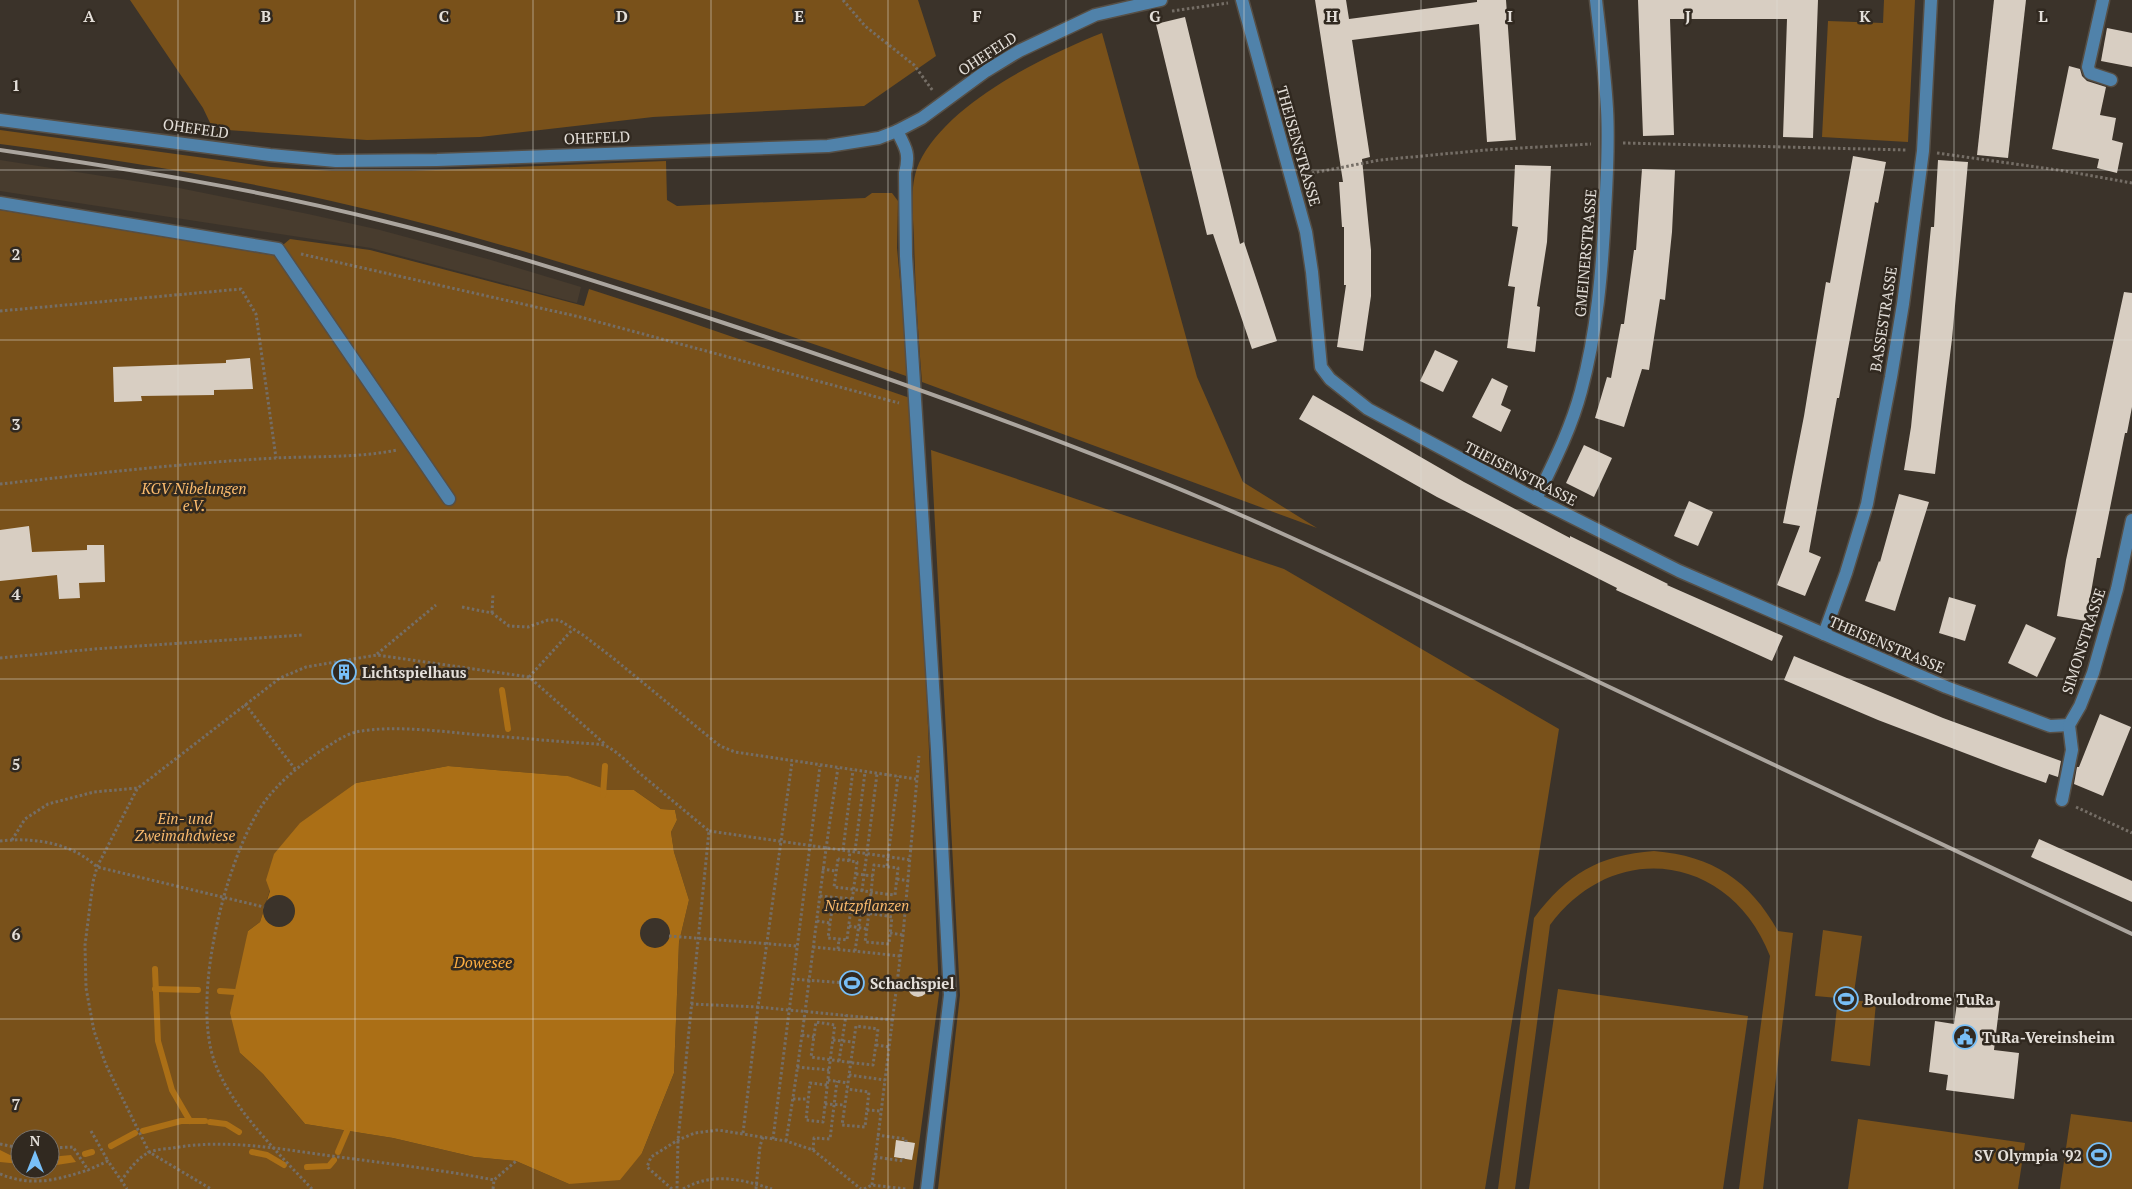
<svg xmlns="http://www.w3.org/2000/svg" width="2132" height="1189" font-family="'PT Serif',serif">
<style>
.built{fill:#483c2e}
.green{fill:#79511a;fill-rule:evenodd}
.water{fill:#ab6f16}
.pier{fill:#3b332a}
.lines{fill:none;stroke-linecap:round;stroke-linejoin:round}
.stream{stroke:#ab6f16;stroke-width:6}
.building{fill:#d8cec2}
.minor-casing{stroke:#564f46;stroke-width:15}
.path{stroke:#756e66;stroke-width:3;stroke-dasharray:2.5 2.5;stroke-linecap:butt}
.minor{stroke:#5082aa;stroke-width:12}
.rail{stroke:#aba59e;stroke-width:4}
.grid{fill:none;stroke:#e4dfd9;stroke-width:1;stroke-opacity:0.55}
.labels{text-anchor:middle;dominant-baseline:central;stroke-width:5;stroke-linejoin:round;paint-order:stroke}
.street-label{font-size:15px;fill:#e4dfd9;stroke:#312920}
.park-label{font-size:15px;font-style:italic;fill:#fbbb6d;stroke:#312920}
.poi-label{font-size:15px;font-weight:bold;fill:#e4dfd9;stroke:#312920;text-anchor:start}
.water-label{font-size:16px;font-style:italic;fill:#feae41;stroke:#312920}
.grid-label{font-size:16px;text-anchor:middle;font-weight:bold;fill:#e4dfd9;stroke:#312920;stroke-width:5;stroke-linejoin:round;paint-order:stroke}
</style>
<rect width="100%" height="100%" fill="#3b332a"/>
<path class="built" d="M 0,160 L 179,188 L 308,214 L 380,230 L 491,260 L 581,287 L 577,303 L 371,248 L 0,191 Z"/>
<g class="green">
<path d="M 130,0 L 918,0 L 936,56 L 864,106 L 653,117 L 480,137 L 367,140 L 213,129 L 203,108 Z"/>
<path d="M 1884,0 L 1915,0 L 1908,142 L 1822,137 L 1828,21 L 1883,23 Z"/>
<path d="M 1102,33 L 1197,377 L 1243,482 L 1317,528 L 922,382 C 918,334 915,286 914,238 C 913,213 909,186 919,163 C 947,103 1044,56 1102,33 Z"/>
<path d="M 0,130 L 271,167 L 332,171 L 411,171 L 666,161 L 667,200 L 677,206 L 865,198 L 872,193 L 892,193 L 898,201 L 897,248 L 909,377 C 760,325 611,275 459,233 C 309,191 154,164 0,144 Z"/>
<path d="M 0,210 L 271,255 L 290,239 L 370,250 L 584,306 L 589,289 L 669,315 L 910,398 L 914,501 L 922,580 L 939,994 L 913,1189 L 0,1189 ZM 448,766 L 567,776 L 608,790 L 634,790 L 661,809 L 675,810 L 677,820 L 671,832 L 674,852 L 689,900 L 679,942 L 674,1073 L 642,1153 L 569,1184 L 516,1161 L 474,1157 L 393,1138 L 305,1124 L 263,1074 L 240,1053 L 248,931 L 260,922 L 270,890 L 356,783 ZM 20,1139 L 50,1139 L 50,1169 L 20,1169 Z"/>
<path d="M 931,450 L 1284,569 L 1559,729 L 1485,1189 L 938,1189 L 960,995 Z"/>
<path d="M 1654,851 C 1713,856 1749,880 1778,931 L 1793,933 L 1763,1189 L 1739,1189 L 1770,956 C 1731,855 1615,837 1550,925 L 1515,1189 L 1498,1189 L 1534,918 C 1567,874 1599,855 1654,851 Z"/>
<path d="M 1823,930 L 1862,936 L 1853,1000 L 1876,1003 L 1870,1066 L 1831,1061 L 1838,998 L 1815,996 Z"/>
<path d="M 1558,989 L 1748,1016 L 1723,1189 L 1529,1189 Z"/>
<path d="M 2071,1114 L 2132,1122 L 2132,1189 L 2060,1189 Z"/>
<path d="M 1858,1119 L 2025,1143 L 2018,1189 L 1848,1189 Z"/>
</g>
<g class="water">
<path d="M 448,766 L 568,776 L 608,790 L 634,790 L 661,809 L 675,810 L 677,820 L 671,832 L 674,852 L 689,900 L 679,942 L 674,1073 L 642,1153 L 620,1180 L 569,1184 L 516,1161 L 474,1157 L 393,1138 L 305,1124 L 263,1074 L 240,1053 L 230,1013 L 248,931 L 260,922 L 270,891 L 266,880 L 274,854 L 300,823 L 356,783 Z"/>
<path d="M 0,1150 L 10,1155 L 20,1156 L 20,1164 L 0,1162 Z"/>
<path d="M 71,1155 L 76,1162 L 50,1166 L 50,1157 Z"/>
</g>
<g class="pier">
<circle cx="279" cy="911" r="16"/>
<circle cx="655" cy="933" r="15"/>
</g>
<g class="lines">
<g class="stream">
<path d="M 502,690 L 508,729"/>
<path d="M 603,795 L 605,766"/>
<path d="M 155,969 L 158,1041 L 172,1090 L 190,1121"/>
<path d="M 155,989 L 198,990"/>
<path d="M 220,991 L 235,992"/>
<path d="M 210,1122 L 226,1124 L 239,1132"/>
<path d="M 143,1131 L 181,1121 L 205,1121"/>
<path d="M 111,1146 L 135,1133"/>
<path d="M 252,1152 L 267,1155 L 284,1165"/>
<path d="M 338,1152 L 347,1131"/>
<path d="M 85,1154 L 92,1152"/>
<path d="M 307,1167 L 329,1166 L 334,1160"/>
</g>
</g>
<g class="building">
<path d="M 1315,0 L 1346,0 L 1349,19 L 1477,2 L 1477,0 L 1506,0 L 1516,140 L 1487,142 L 1479,24 L 1352,40 L 1370,157 L 1362,159 L 1371,250 L 1371,296 L 1363,351 L 1337,347 L 1346,285 L 1344,285 L 1344,227 L 1342,227 L 1339,182 L 1343,182 Z"/>
<path d="M 1638,0 L 1818,0 L 1813,138 L 1783,137 L 1787,19 L 1670,19 L 1674,135 L 1643,136 Z"/>
<path d="M 1994,0 L 2026,0 L 2008,158 L 1977,155 Z"/>
<path d="M 1185,17 L 1240,244 L 1244,242 L 1277,341 L 1252,349 L 1213,234 L 1207,235 L 1156,24 Z"/>
<path d="M 2107,28 L 2132,33 L 2132,67 L 2101,61 Z"/>
<path d="M 2069,66 L 2080,69 L 2082,76 L 2087,81 L 2106,87 L 2100,115 L 2116,118 L 2112,140 L 2123,143 L 2117,173 L 2097,168 L 2099,159 L 2052,149 Z"/>
<path d="M 1853,156 L 1886,162 L 1878,203 L 1875,202 L 1839,398 L 1837,398 L 1809,552 L 1821,557 L 1805,596 L 1777,585 L 1800,526 L 1783,523 L 1804,416 L 1826,282 L 1830,283 Z"/>
<path d="M 1938,160 L 1968,162 L 1952,339 L 1935,474 L 1904,470 L 1911,427 L 1931,227 L 1934,227 Z"/>
<path d="M 1515,165 L 1551,166 L 1547,242 L 1537,306 L 1540,307 L 1535,352 L 1507,348 L 1515,287 L 1508,286 L 1518,227 L 1512,226 Z"/>
<path d="M 1642,169 L 1675,170 L 1672,232 L 1665,300 L 1660,299 L 1649,370 L 1642,369 L 1624,427 L 1595,418 L 1607,377 L 1611,378 L 1621,324 L 1624,324 L 1634,250 L 1636,250 Z"/>
<path d="M 2124,292 L 2132,293 L 2132,407 L 2127,433 L 2125,433 L 2100,558 L 2097,558 L 2086,621 L 2057,616 L 2066,560 Z"/>
<path d="M 1435,350 L 1458,361 L 1443,392 L 1420,381 Z"/>
<path d="M 250,358 L 253,389 L 214,390 L 214,395 L 141,396 L 142,401 L 114,402 L 113,367 L 226,363 L 226,360 Z"/>
<path d="M 1492,378 L 1508,386 L 1501,405 L 1511,410 L 1501,432 L 1472,417 Z"/>
<path d="M 1313,395 L 1464,482 L 1570,538 L 1570,536 L 1668,584 L 1667,585 L 1783,636 L 1772,661 L 1616,590 L 1617,588 L 1437,497 L 1299,419 Z"/>
<path d="M 1584,445 L 1612,458 L 1594,497 L 1566,483 Z"/>
<path d="M 1899,494 L 1929,502 L 1895,611 L 1865,601 L 1879,561 L 1880,562 Z"/>
<path d="M 1689,501 L 1713,512 L 1698,546 L 1674,536 Z"/>
<path d="M 29,526 L 32,552 L 87,550 L 87,545 L 104,545 L 105,582 L 79,583 L 80,598 L 59,599 L 57,575 L 0,581 L 0,530 Z"/>
<path d="M 1949,597 L 1976,605 L 1965,641 L 1939,633 Z"/>
<path d="M 2026,624 L 2056,638 L 2037,677 L 2008,663 Z"/>
<path d="M 1794,656 L 1943,718 L 2061,761 L 2058,777 L 2049,774 L 2046,783 L 2004,768 L 1878,720 L 1784,680 Z"/>
<path d="M 2100,714 L 2131,727 L 2103,796 L 2074,784 L 2077,767 L 2079,767 Z"/>
<path d="M 2039,839 L 2132,881 L 2132,902 L 2031,857 Z"/>
<circle cx="918" cy="987" r="10"/>
<path d="M 1958,996 L 2000,1001 L 1994,1050 L 2019,1053 L 2014,1099 L 1946,1090 L 1948,1075 L 1929,1072 L 1935,1021 L 1954,1024 Z"/>
<path d="M 896,1140 L 915,1143 L 912,1160 L 894,1157 Z"/>
</g>
<g class="lines">
<g class="minor-casing">
<g id="minor">
<path d="M 1242,0 L 1306,232 L 1312,272 L 1321,367 L 1330,379 L 1368,409 L 1536,499 L 1679,571 L 1946,687 L 2050,726 L 2069,725"/>
<path d="M 2103,0 L 2088,67 L 2090,73 L 2111,80"/>
<path d="M 0,120 L 270,155 L 336,161 L 437,160 L 828,146 L 879,138 L 897,131 L 922,118 L 986,71 L 1019,51 L 1095,15 L 1161,0"/>
<path d="M 897,131 C 906,148 910,154 905,173 L 906,256 L 937,749 L 950,995 L 927,1189"/>
<path d="M 0,203 L 278,249 L 449,499"/>
<path d="M 1536,499 C 1553,464 1571,429 1581,391 C 1597,332 1602,272 1605,211 C 1607,177 1609,143 1607,109 C 1605,73 1600,36 1596,0"/>
<path d="M 1824,634 L 1846,573 L 1867,504 L 1891,377 L 1903,304 L 1923,151 L 1931,0"/>
<path d="M 2062,800 L 2072,750 L 2069,725 L 2080,706 L 2093,673 L 2117,589 L 2132,520"/>
</g>
</g>
<g class="path">
<path d="M 843,0 L 865,26 L 914,65 L 933,91"/>
<path d="M 1172,11 L 1228,3"/>
<path d="M 1623,143 L 1906,150"/>
<path d="M 1937,153 L 2065,171 L 2132,183"/>
<path d="M 1307,174 L 1380,160 L 1486,150 L 1591,144"/>
<path d="M 301,254 L 580,317 L 899,403"/>
<path d="M 0,311 L 241,289 L 256,314 L 276,458"/>
<path d="M 0,484 C 92,474 184,463 276,458 C 316,456 358,458 397,450"/>
<path d="M 462,607 L 492,613 L 509,626 L 528,627 L 548,620 L 559,620 L 583,635 L 613,658 L 720,746 L 735,752 L 916,779"/>
<path d="M 492,613 L 493,593"/>
<path d="M 377,654 L 436,605"/>
<path d="M 0,658 L 94,649 L 303,635"/>
<path d="M 529,677 L 573,629"/>
<path d="M 245,704 L 295,769"/>
<path d="M 137,789 L 97,867 L 93,882 L 85,945 L 86,988 L 94,1031 L 106,1065 L 149,1152 L 211,1189"/>
<path d="M 2076,807 L 2132,833"/>
<path d="M 709,831 L 911,860"/>
<path d="M 12,840 L 25,819 L 48,804 L 94,792 L 138,788 L 280,678 L 306,667 L 377,655 L 529,677 L 606,745"/>
<path d="M 0,841 C 34,837 72,843 97,867 L 264,907"/>
<path d="M 843,850 L 853,770"/>
<path d="M 855,851 L 865,772"/>
<path d="M 838,859 L 834,887 C 854,889 874,893 895,895 L 898,868 L 874,865 C 871,890 869,916 865,942 L 889,944 L 892,917 C 872,913 852,912 832,909 L 828,938 L 847,940 C 850,914 854,888 857,862 L 838,859"/>
<path d="M 849,861 L 850,851"/>
<path d="M 887,866 L 898,776"/>
<path d="M 822,869 L 836,871"/>
<path d="M 856,874 L 873,876"/>
<path d="M 897,879 L 909,881"/>
<path d="M 862,891 L 877,774"/>
<path d="M 820,896 L 852,899"/>
<path d="M 870,903 L 906,908"/>
<path d="M 817,921 L 830,923"/>
<path d="M 849,926 L 867,929"/>
<path d="M 890,933 L 903,935"/>
<path d="M 669,936 L 796,946"/>
<path d="M 813,947 L 901,956"/>
<path d="M 838,949 L 839,939"/>
<path d="M 855,951 L 861,912"/>
<path d="M 792,979 L 846,983"/>
<path d="M 897,985 L 907,987"/>
<path d="M 691,1004 L 758,1007 L 893,1020"/>
<path d="M 802,1035 L 814,1037"/>
<path d="M 833,1040 L 853,1042"/>
<path d="M 876,1045 L 890,1047"/>
<path d="M 839,1061 L 846,1015"/>
<path d="M 797,1067 L 829,1070"/>
<path d="M 849,1075 L 885,1080"/>
<path d="M 828,1080 L 848,1083"/>
<path d="M 827,1085 L 810,1083 L 806,1120 L 823,1122 C 827,1090 830,1057 835,1025 L 816,1022 L 811,1057 C 832,1060 852,1063 873,1065 L 878,1029 L 856,1026 C 851,1059 847,1092 842,1125 L 865,1127 L 869,1092 L 847,1089"/>
<path d="M 793,1099 L 808,1099"/>
<path d="M 825,1104 L 845,1105"/>
<path d="M 867,1110 L 881,1111"/>
<path d="M 91,1131 L 108,1161"/>
<path d="M 743,1133 L 758,1007 L 792,762"/>
<path d="M 877,1135 L 906,1139 L 906,1142"/>
<path d="M 773,1139 L 820,766"/>
<path d="M 786,1141 C 807,1017 818,892 838,768"/>
<path d="M 0,1144 L 20,1148"/>
<path d="M 50,1148 L 73,1147 L 88,1170 L 108,1161 L 127,1189"/>
<path d="M 813,1150 L 814,1138 L 830,1139 L 837,1081"/>
<path d="M 875,1157 L 903,1161 L 903,1158"/>
<path d="M 0,1174 C 32,1187 57,1180 88,1170"/>
<path d="M 121,1181 C 128,1171 139,1156 150,1152 C 157,1149 166,1149 173,1148 C 228,1138 285,1150 339,1157 C 391,1164 443,1170 494,1180"/>
<path d="M 872,1185 L 903,935 L 919,756"/>
<path d="M 312,1189 C 280,1155 231,1107 215,1063 C 191,1000 224,867 259,810 C 274,786 295,769 319,752 C 330,745 344,735 356,732 C 393,724 454,733 492,736 C 522,738 551,741 581,743 C 589,744 602,743 608,747 C 619,753 628,763 637,771 C 661,791 685,811 709,831 L 678,1140 L 677,1189"/>
<path d="M 493,1189 L 494,1180 L 516,1161"/>
<path d="M 672,1189 L 647,1167 L 651,1157 L 678,1140 L 695,1133 L 718,1130 L 786,1141 L 813,1150 L 861,1189"/>
<path d="M 683,1189 C 713,1172 741,1179 772,1189"/>
<path d="M 756,1189 L 760,1146 L 763,1137"/>
<path d="M 864,1189 L 872,1185 L 906,1189"/>
</g>
<use href="#minor" class="minor"/>
<path class="rail" d="M 0,150 C 128,169 257,189 383,221 C 498,249 611,286 724,323 C 887,377 1049,434 1208,501 C 1310,544 1410,593 1510,640 C 1718,737 1924,837 2132,934"/>
</g>
<path class="grid" d="M 178,0 L 178,1189M 355,0 L 355,1189M 533,0 L 533,1189M 711,0 L 711,1189M 888,0 L 888,1189M 1066,0 L 1066,1189M 1244,0 L 1244,1189M 1421,0 L 1421,1189M 1599,0 L 1599,1189M 1777,0 L 1777,1189M 1954,0 L 1954,1189M 0,170 L 2132,170M 0,340 L 2132,340M 0,510 L 2132,510M 0,679 L 2132,679M 0,849 L 2132,849M 0,1019 L 2132,1019"/>
<defs>
<g id="building-ring" transform="scale(1.25)"><circle r="9.5" fill="#312920" stroke="#78bff7" stroke-width="1.5"/><path d="M-4-6H4V6H1V3H-1V6H-4ZM-2.5-4.3h1.7v1.8h-1.7ZM.8-4.3h1.7v1.8H.8ZM-2.5-1h1.7V.8h-1.7ZM.8-1h1.7V.8H.8Z" fill="#78bff7"/></g>
<g id="stadium-ring" transform="scale(1.25)"><circle r="9.5" fill="#312920" stroke="#78bff7" stroke-width="1.5"/><path d="M0-5a6.5 5 0 1 0 0 10a6.5 5 0 1 0 0-10ZM-3.5-1.8h7v3.6h-7Z" fill="#78bff7"/></g>
<g id="civic-ring" transform="scale(1.25)"><circle r="9.5" fill="#312920" stroke="#78bff7" stroke-width="1.5"/><path d="M-.6-6.5H3V-4.5H.6V-3L4-1V1h2V6H-6V1h2V-1L-.6-3ZM-1.2 2.5V6h2.4V2.5Z" fill="#78bff7"/></g>
</defs>
<g fill-rule="evenodd">
<use href="#building-ring" x="344" y="672"/>
<use href="#stadium-ring" x="852" y="983"/>
<use href="#stadium-ring" x="1846" y="999"/>
<use href="#civic-ring" x="1965" y="1037"/>
<use href="#stadium-ring" x="2099" y="1155"/>
</g>
<g class="labels">
<g class="street-label">
<text transform="translate(987 53) rotate(-33)">OHEFELD</text>
<text transform="translate(196 128) rotate(8)">OHEFELD</text>
<text transform="translate(597 137) rotate(-2)">OHEFELD</text>
<text transform="translate(1299 146) rotate(74)">THEISENSTRASSE</text>
<text transform="translate(1585 253) rotate(-85)">GMEINERSTRASSE</text>
<text transform="translate(1883 319) rotate(-81)">BASSESTRASSE</text>
<text transform="translate(1521 473) rotate(27)">THEISENSTRASSE</text>
<text transform="translate(2083 641) rotate(-72)">SIMONSTRASSE</text>
<text transform="translate(1887 644) rotate(23)">THEISENSTRASSE</text>
</g>
<g class="park-label">
<text x="194" y="488">KGV Nibelungen<tspan x="194" dy="17">e.V.</tspan></text>
<text x="185" y="818">Ein- und<tspan x="185" dy="17">Zweimahdwiese</tspan></text>
<text x="867" y="905">Nutzpflanzen</text>
</g>
<g class="poi-label">
<text x="362" y="672">Lichtspielhaus</text>
<text x="870" y="983">Schachspiel</text>
<text x="1864" y="999">Boulodrome TuRa</text>
<text x="1982" y="1037">TuRa-Vereinsheim</text>
<text x="2082" y="1155" text-anchor="end">SV Olympia '92</text>
</g>
<g class="water-label">
<text x="483" y="962">Dowesee</text>
</g>
</g>
<g class="grid-label">
<text x="89" y="22">A</text>
<text x="266" y="22">B</text>
<text x="444" y="22">C</text>
<text x="622" y="22">D</text>
<text x="799" y="22">E</text>
<text x="977" y="22">F</text>
<text x="1155" y="22">G</text>
<text x="1332" y="22">H</text>
<text x="1510" y="22">I</text>
<text x="1688" y="22">J</text>
<text x="1865" y="22">K</text>
<text x="2043" y="22">L</text>
<text x="16" y="91">1</text>
<text x="16" y="260">2</text>
<text x="16" y="430">3</text>
<text x="16" y="600">4</text>
<text x="16" y="770">5</text>
<text x="16" y="940">6</text>
<text x="16" y="1110">7</text>
</g>
<g transform="translate(35 1154)"><circle r="24" fill="#312920" stroke="#79726a"/>
<path d="M0-4L9 19L0 12L-9 19Z" fill="#78bff7"/>
<text y="-8" font-size="14" font-weight="bold" text-anchor="middle" fill="#e4dfd9">N</text>
</g>
</svg>
